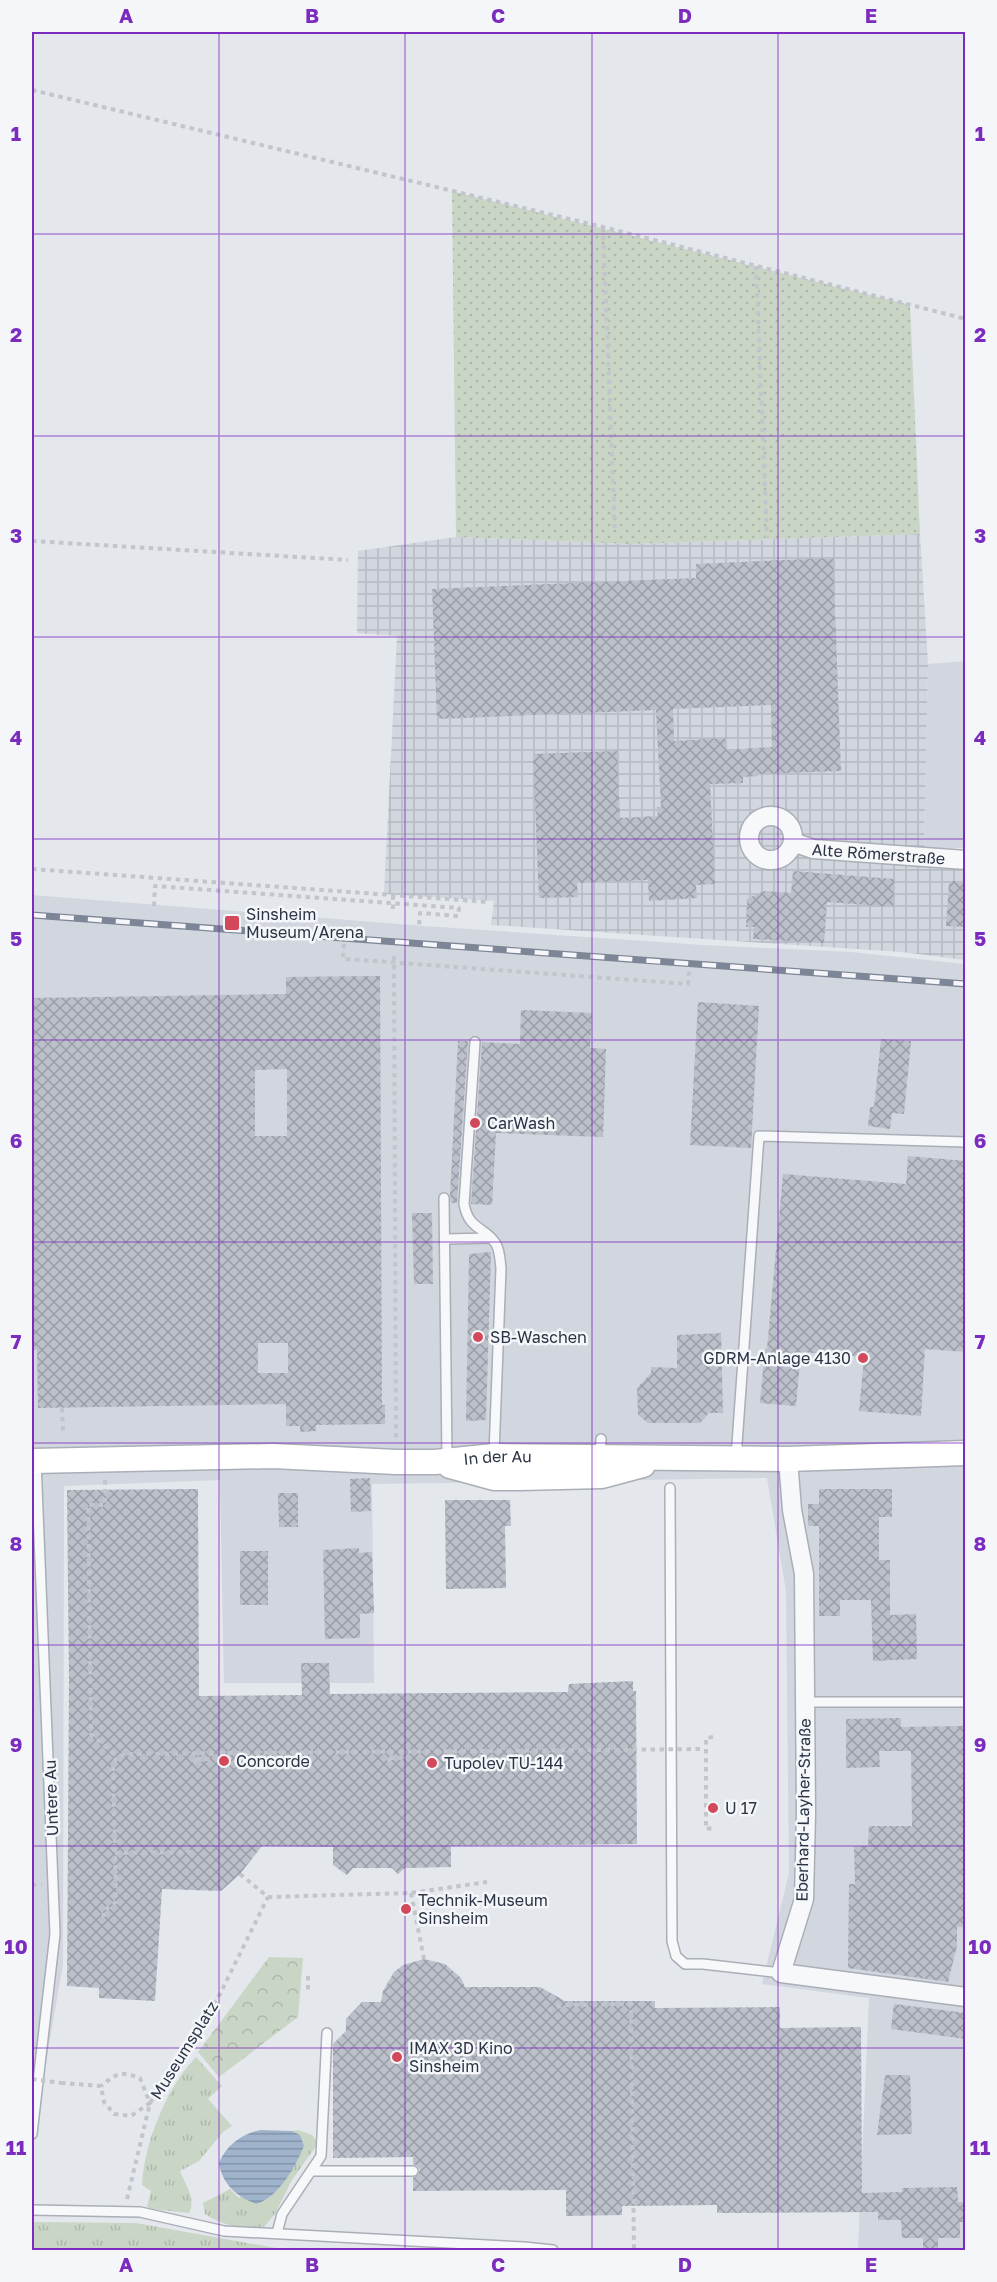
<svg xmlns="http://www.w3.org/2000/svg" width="997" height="2282" font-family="'Golos Text',sans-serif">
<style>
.built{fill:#d2d6de}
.industrial{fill:url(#industrial-grid)}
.grass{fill:url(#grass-tufts)}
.park{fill:url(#park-crowns)}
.garden{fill:url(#garden-dots)}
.water{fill:url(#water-rules)}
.building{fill:url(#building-cross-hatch);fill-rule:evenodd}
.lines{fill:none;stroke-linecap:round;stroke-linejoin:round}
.lane-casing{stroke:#a9aeb7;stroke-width:12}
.street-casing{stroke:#a9aeb7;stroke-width:21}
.secondary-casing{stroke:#a9aeb7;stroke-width:27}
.path{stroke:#c2c5cb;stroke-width:4;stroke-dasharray:4.5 4.5;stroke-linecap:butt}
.lane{stroke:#f7f8fa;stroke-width:9}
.street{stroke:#f7f8fa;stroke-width:18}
.secondary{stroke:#fff;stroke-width:24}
.rail-casing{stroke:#7d8696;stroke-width:7}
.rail{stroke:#f4f6f9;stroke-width:4.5;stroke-dasharray:14;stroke-linecap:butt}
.path-bridge{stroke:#c2c5cb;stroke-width:4;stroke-dasharray:4.5 4.5;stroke-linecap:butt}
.grid{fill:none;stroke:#7b2cbf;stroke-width:1.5;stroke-opacity:0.55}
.poi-dot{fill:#d1495b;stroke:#f4f6f9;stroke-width:2}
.labels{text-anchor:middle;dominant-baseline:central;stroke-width:5;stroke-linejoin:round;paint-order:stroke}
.street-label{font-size:16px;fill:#2b3445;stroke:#f4f6f9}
.poi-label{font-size:16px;fill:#2b3445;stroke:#f4f6f9;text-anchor:start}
.neatline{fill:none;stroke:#7b2cbf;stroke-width:2}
.grid-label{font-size:20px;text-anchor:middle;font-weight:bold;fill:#7b2cbf}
</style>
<defs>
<pattern id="industrial-grid" width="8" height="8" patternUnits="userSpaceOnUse" patternTransform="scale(1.5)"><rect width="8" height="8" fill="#d2d6de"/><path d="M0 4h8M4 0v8" fill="none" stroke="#b4b8c0"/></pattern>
<pattern id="grass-tufts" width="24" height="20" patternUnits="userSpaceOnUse" patternTransform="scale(1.5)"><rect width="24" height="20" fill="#c9d6c5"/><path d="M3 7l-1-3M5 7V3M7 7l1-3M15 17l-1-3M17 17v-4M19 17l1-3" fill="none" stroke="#adb8ab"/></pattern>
<pattern id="park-crowns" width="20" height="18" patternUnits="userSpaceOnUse" patternTransform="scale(1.5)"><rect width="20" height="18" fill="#c9d6c5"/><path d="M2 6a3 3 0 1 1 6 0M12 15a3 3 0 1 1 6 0" fill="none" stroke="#adb8ab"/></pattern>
<pattern id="garden-dots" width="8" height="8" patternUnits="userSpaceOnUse" patternTransform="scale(1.5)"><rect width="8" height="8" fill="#c9d6c5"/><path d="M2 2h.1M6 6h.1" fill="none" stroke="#adb8ab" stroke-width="1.8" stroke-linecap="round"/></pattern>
<pattern id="water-rules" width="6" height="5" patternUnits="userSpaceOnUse" patternTransform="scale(1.5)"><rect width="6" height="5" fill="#9fb4cc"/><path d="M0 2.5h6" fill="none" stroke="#8293a7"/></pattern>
<pattern id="building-cross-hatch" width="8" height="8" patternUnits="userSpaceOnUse" patternTransform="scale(1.5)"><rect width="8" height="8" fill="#bbc0ca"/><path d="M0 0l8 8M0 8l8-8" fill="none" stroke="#989da6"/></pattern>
</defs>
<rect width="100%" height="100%" fill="#e4e7ec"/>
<g class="built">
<path d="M 965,661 L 965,848 L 924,848 L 928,664 Z"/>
<path d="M 32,895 L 424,926 L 703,945 L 851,952 L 965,964 L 965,2250 L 858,2250 L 869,1998 L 762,1984 L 789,1873 L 786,1591 L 767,1478 L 372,1484 L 374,1683 L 224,1683 L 220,1480 L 64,1486 L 63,1964 L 32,2144 Z"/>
</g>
<path class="industrial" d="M 920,534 L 928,664 L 924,848 L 965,852 L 965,960 L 902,952 L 491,925 L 494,901 L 384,894 L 397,636 L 357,633 L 358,551 L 456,537 L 630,544 Z"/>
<g class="grass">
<path d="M 196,2057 L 222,2086 L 208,2099 L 232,2126 L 223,2132 L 199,2161 L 180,2171 C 185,2184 197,2200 189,2213 L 152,2209 L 147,2207 L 151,2191 L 142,2185 C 144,2143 167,2087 196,2057 Z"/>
<path d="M 298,2130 L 312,2135 L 316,2140 L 316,2146 L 292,2180 L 275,2214 L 265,2226 C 248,2232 219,2224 205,2214 L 203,2203 L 230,2189 L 239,2198 L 300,2135 L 292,2131 Z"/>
<path d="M 32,2222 L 136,2223 L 287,2250 L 32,2250 Z"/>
</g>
<path class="park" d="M 269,1957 L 303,1958 L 298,2017 L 219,2077 L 198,2052 Z"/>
<path class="garden" d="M 452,191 L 910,305 L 920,534 L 630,544 L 456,537 Z"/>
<path class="water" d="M 261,2130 L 292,2131 L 300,2135 L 304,2146 C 295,2167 279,2197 256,2204 C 237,2197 222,2184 219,2163 C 226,2145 243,2133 261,2130 Z"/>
<g class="building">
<path d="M 833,558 L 841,771 L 758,774 L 758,776 L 743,777 L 743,783 L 710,784 L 715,884 L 696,885 L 697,898 L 649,901 L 648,880 L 577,883 L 578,897 L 539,898 L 533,754 L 617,751 L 620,818 L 658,816 L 657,807 L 661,807 L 656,710 L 437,719 L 432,589 L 696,578 L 696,564 ZM 771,705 L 772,747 L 726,750 L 725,738 L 674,741 L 673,709 Z"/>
<path d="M 793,871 L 894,879 L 893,907 L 827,902 L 824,943 L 753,939 L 754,927 L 746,927 L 747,899 L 764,891 L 791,893 Z"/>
<path d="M 949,881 L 966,881 L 966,927 L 946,926 Z"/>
<path d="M 380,976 L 382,1405 L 385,1405 L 385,1424 L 316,1425 L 316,1431 L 300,1432 L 300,1426 L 286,1426 L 286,1404 L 38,1408 L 37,1350 L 32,1350 L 32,998 L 286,994 L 286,977 ZM 287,1069 L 287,1136 L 255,1136 L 255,1070 ZM 258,1343 L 288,1343 L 288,1373 L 258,1373 Z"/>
<path d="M 698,1002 L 759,1006 L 751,1148 L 690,1145 Z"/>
<path d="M 521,1010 L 592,1013 L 590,1048 L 606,1049 L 603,1137 L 496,1133 L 492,1205 L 471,1204 L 482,1042 L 520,1044 Z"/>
<path d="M 881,1039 L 911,1041 L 904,1114 L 892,1113 L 890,1129 L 868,1126 L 870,1107 L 874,1107 Z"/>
<path d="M 458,1041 L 468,1041 L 457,1203 L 451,1203 L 450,1196 Z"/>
<path d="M 908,1156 L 966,1161 L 966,1352 L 925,1349 L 921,1416 L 859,1411 L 864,1359 L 862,1357 L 801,1352 L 796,1406 L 760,1403 L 765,1349 L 767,1349 L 783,1174 L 906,1184 Z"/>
<path d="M 412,1213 L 432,1213 L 433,1284 L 414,1284 Z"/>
<path d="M 491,1252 L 486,1420 L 466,1421 L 469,1254 Z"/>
<path d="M 721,1333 L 723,1413 L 709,1413 L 700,1423 L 648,1423 L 638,1415 L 637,1388 L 651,1373 L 651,1367 L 677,1368 L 677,1335 Z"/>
<path d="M 370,1478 L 371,1511 L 351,1512 L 350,1479 Z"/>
<path d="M 198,1489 L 199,1696 L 302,1695 L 301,1663 L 329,1663 L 330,1694 L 568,1692 L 569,1684 L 633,1681 L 633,1691 L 636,1691 L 637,1844 L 451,1846 L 451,1867 L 405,1868 L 398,1874 L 392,1868 L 353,1868 L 347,1875 L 333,1865 L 333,1847 L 262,1846 L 240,1874 L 221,1891 L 162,1889 L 155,2001 L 99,1998 L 99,1988 L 67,1986 L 69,1680 L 67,1490 Z"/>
<path d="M 819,1489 L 892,1489 L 892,1517 L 879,1517 L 879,1560 L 890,1560 L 890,1615 L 916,1614 L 917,1659 L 873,1661 L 871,1600 L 840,1600 L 840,1616 L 819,1616 L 819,1526 L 808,1526 L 808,1504 L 819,1504 Z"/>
<path d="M 278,1493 L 298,1493 L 298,1527 L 279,1527 Z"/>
<path d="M 445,1500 L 510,1500 L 511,1526 L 505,1526 L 506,1588 L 446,1589 Z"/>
<path d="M 359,1548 L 359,1553 L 372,1552 L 374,1613 L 360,1614 L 360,1638 L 325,1639 L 323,1550 Z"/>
<rect x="240" y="1551" width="28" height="54"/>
<path d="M 901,1718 L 901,1727 L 966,1726 L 966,1927 L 957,1927 L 957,1946 L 948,1982 L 848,1968 L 849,1884 L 855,1884 L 854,1846 L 868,1846 L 869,1826 L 912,1826 L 911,1751 L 879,1751 L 880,1767 L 846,1768 L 846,1719 Z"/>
<path d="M 424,1959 L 445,1964 L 461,1978 L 465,1987 L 540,1987 L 565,2001 L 655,2001 L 655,2008 L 780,2007 L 780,2028 L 861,2027 L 862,2193 L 902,2192 L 902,2188 L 957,2187 L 958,2202 L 966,2202 L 966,2222 L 960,2222 L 960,2238 L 938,2238 L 938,2250 L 923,2250 L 923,2238 L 902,2238 L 901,2220 L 878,2220 L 878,2212 L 717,2213 L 717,2205 L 622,2206 L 622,2215 L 566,2216 L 566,2190 L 413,2191 L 413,2178 L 418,2175 L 420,2170 L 417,2166 L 413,2164 L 413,2157 L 333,2158 L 333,2044 L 346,2031 L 346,2019 L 362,2002 L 381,2002 L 383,1991 L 394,1972 L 403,1965 Z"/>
<path d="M 894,2004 L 966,2013 L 966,2039 L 891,2029 Z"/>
<path d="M 885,2075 L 910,2075 L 912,2134 L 877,2135 Z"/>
</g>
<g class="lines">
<g class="lane-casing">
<g id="lane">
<path d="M 475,1042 L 464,1204 C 469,1231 485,1226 496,1244 C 500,1251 500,1261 501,1268 L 494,1454"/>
<path d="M 444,1198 L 447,1459"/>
<path d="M 445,1239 L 491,1238"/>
<path d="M 600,1457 L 601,1439"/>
<path d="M 736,1458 L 759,1136 L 966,1142"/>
<path d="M 670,1488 L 672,1941 L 676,1956 L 685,1964 L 703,1964 L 781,1973"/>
<path d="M 805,1702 L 966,1702"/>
<path d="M 32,2134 L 55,1934 L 36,1461"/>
<path d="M 312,2171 L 413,2171"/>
<path d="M 32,2210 L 140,2212 L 224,2231 L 524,2247 L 553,2250"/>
<path d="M 277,2233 L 282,2214 L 321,2156 L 327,2033"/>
</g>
</g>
<g class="street-casing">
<g id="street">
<circle cx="771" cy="838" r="22"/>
<path id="s1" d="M 793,842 L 813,849 L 966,860"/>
<path d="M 788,1459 L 792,1510 L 804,1574 L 806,1813 L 804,1899 L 781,1973 L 966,1997"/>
</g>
</g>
<g class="secondary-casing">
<g id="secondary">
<path id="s2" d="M 32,1461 L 273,1456 L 396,1462 L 435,1462 L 494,1456 L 788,1459 L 966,1453"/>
<path d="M 450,1466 L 494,1478 L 520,1478 L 602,1476 L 643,1465"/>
</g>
</g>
<g class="path">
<path d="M 32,90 L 603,227 L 966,319"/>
<path d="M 603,227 L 615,533"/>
<path d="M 756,266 L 767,538"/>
<path d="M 32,541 L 348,560"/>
<path d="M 32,869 L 489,902"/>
<path d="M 154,906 L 155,886 L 459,908 L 458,916 L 420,913 L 419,925"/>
<path d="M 393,909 L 393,896"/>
<path d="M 344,944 L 343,959 L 374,961 L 688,984 L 689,969"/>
<path d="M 394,956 L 396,1441"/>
<path d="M 62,1408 L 63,1432"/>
<path d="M 105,1480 L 105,1505 L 88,1505 L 91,1734 L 117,1757"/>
<path d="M 713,1737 L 706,1738 L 706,1829 L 714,1828"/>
<path d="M 390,1758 L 389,1760 L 393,1761 L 391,1755"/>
<path d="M 196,1759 L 195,1762 L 198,1763 L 200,1761 L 197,1756"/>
<path d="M 115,1853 L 191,1852"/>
<path d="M 240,1874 L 268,1897 L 411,1893 L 487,1882"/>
<path d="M 115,1880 L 122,1876"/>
<path d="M 32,1885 L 42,1885"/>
<path d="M 411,1893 L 424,1959"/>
<path d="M 308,1976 L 308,1991"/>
<path d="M 548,2010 L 563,2005 L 631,2004 L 634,2250"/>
<path d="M 61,2083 L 101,2086 L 104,2102 L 114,2114 L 131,2116 L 150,2103 L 140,2078 C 120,2071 117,2073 101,2086"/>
<path d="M 127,2199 L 150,2103 L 220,1994 L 268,1897"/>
</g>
<use href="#lane" class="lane"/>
<use href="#street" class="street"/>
<use href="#secondary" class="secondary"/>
<g class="rail-casing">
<path id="rail" d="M 32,915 L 966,984"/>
</g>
<use href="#rail" class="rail"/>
<g class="path-bridge">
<path d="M 390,1758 L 401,1758 L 401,1751"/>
<path d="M 196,1759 L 211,1759 L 211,1753"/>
<path d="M 104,1917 L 103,1911 L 116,1902 L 113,1764 L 117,1757 L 126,1754 L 703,1749"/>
<path d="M 32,2079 L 61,2083"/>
</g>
</g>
<path class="grid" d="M 219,32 L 219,2250M 405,32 L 405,2250M 592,32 L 592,2250M 778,32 L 778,2250M 32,234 L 966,234M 32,436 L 966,436M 32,637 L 966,637M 32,839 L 966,839M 32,1040 L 966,1040M 32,1242 L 966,1242M 32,1443 L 966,1443M 32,1645 L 966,1645M 32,1846 L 966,1846M 32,2048 L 966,2048"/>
<g class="poi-dot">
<rect x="224" y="915" width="16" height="16" rx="3"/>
<circle cx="475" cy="1123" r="6"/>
<circle cx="478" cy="1337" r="6"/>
<circle cx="863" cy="1358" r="6"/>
<circle cx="224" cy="1761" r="6"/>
<circle cx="432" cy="1763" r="6"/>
<circle cx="713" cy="1808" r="6"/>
<circle cx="406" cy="1909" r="6"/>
<circle cx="397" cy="2057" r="6"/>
</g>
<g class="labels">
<g class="street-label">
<text stroke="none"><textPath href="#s1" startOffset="87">Alte Römerstraße</textPath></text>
<text stroke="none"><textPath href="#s2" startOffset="466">In der Au</textPath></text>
<text transform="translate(51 1798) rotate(-92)">Untere Au</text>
<text transform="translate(803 1810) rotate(-89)">Eberhard-Layher-Straße</text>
<text transform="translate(184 2050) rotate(-58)">Museumsplatz</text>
</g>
<g class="poi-label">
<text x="246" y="914">Sinsheim<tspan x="246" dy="18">Museum/Arena</tspan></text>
<text x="487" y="1123">CarWash</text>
<text x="490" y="1337">SB-Waschen</text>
<text x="851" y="1358" text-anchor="end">GDRM-Anlage 4130</text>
<text x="236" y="1761">Concorde</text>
<text x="444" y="1763">Tupolev TU-144</text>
<text x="725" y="1808">U 17</text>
<text x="418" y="1900">Technik-Museum<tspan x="418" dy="18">Sinsheim</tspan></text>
<text x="409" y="2048">IMAX 3D Kino<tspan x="409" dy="18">Sinsheim</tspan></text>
</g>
</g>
<rect width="997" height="2282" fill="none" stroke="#f4f6f9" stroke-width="66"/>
<rect x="33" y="33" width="931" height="2216" class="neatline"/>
<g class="grid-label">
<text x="126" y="23">A</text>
<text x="312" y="23">B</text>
<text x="498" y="23">C</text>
<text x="685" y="23">D</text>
<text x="871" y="23">E</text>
<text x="16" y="141">1</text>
<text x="980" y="141">1</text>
<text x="16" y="342">2</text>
<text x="980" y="342">2</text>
<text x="16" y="543">3</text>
<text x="980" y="543">3</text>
<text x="16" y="745">4</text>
<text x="980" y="745">4</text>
<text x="16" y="946">5</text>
<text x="980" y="946">5</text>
<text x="16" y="1148">6</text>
<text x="980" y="1148">6</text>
<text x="16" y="1349">7</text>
<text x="980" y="1349">7</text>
<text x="16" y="1551">8</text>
<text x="980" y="1551">8</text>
<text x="16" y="1752">9</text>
<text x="980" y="1752">9</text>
<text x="16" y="1954">10</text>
<text x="980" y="1954">10</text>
<text x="16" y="2155">11</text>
<text x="980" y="2155">11</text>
<text x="126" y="2272">A</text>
<text x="312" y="2272">B</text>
<text x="498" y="2272">C</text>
<text x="685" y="2272">D</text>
<text x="871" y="2272">E</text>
</g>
</svg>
